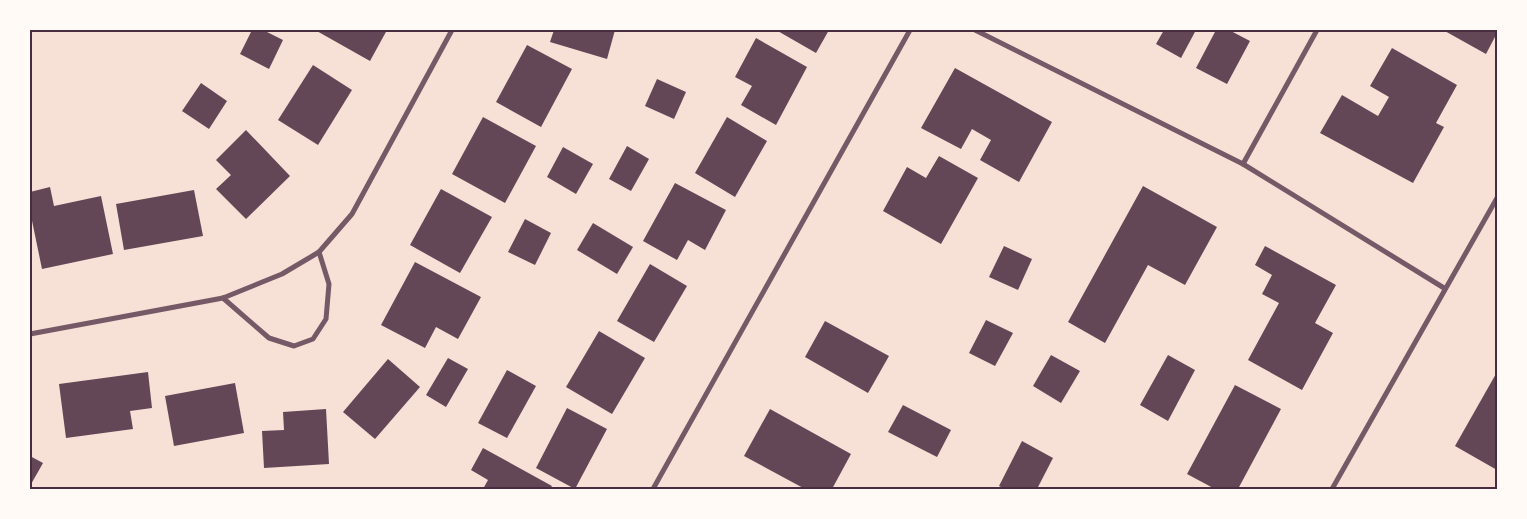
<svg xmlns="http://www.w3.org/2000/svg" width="1527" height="519" font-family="Overpass,sans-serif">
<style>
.building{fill:#644757}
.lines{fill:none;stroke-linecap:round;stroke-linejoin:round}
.minor{stroke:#755966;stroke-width:5}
.neatline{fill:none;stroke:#4a2c40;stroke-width:2}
</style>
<rect width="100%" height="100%" fill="#f7e1d7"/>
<g class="building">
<path d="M 252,30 L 263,30 L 283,40 L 269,69 L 240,54 Z"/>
<path d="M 315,30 L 387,30 L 370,61 Z"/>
<path d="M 554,30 L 615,30 L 607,59 L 550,42 Z"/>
<path d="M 776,30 L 829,30 L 816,53 Z"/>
<path d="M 1164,30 L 1196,30 L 1181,58 L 1156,44 Z"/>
<path d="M 1216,30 L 1229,30 L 1250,41 L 1227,84 L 1196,68 Z"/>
<path d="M 1443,30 L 1497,30 L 1497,33 L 1486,54 Z"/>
<path d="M 756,38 L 807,67 L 776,125 L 741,105 L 752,86 L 735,77 Z"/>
<path d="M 527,45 L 572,69 L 541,127 L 496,102 Z"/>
<path d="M 1392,48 L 1457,85 L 1436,123 L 1444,127 L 1413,183 L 1320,133 L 1342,95 L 1378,116 L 1389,97 L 1370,86 Z"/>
<path d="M 313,65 L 352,90 L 318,145 L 278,120 Z"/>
<path d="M 955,68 L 1052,122 L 1019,182 L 980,160 L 991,140 L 972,129 L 961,149 L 921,128 Z"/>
<path d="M 657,79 L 686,92 L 674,119 L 645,106 Z"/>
<path d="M 201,83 L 227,101 L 209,129 L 182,111 Z"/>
<path d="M 483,117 L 536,146 L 505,203 L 452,174 Z"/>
<path d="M 727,117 L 767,141 L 735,197 L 695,173 Z"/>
<path d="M 246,130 L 290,176 L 246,219 L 216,189 L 231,175 L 216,160 Z"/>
<path d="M 627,146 L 649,159 L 631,191 L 609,179 Z"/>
<path d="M 563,147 L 593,164 L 576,194 L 547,177 Z"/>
<path d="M 939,156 L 978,178 L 941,244 L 883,211 L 907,167 L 926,178 Z"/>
<path d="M 675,183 L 726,210 L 705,250 L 688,240 L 677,260 L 643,241 Z"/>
<path d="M 1143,186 L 1217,227 L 1185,285 L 1148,265 L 1105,343 L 1068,322 Z"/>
<path d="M 50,187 L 54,206 L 101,196 L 113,254 L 42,269 L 30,211 L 30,192 Z"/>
<path d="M 441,189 L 492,217 L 460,273 L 410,245 Z"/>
<path d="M 194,190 L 203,236 L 124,250 L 116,204 Z"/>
<path d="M 525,219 L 551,233 L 535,265 L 508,252 Z"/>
<path d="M 593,223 L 633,247 L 617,274 L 577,250 Z"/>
<path d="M 1004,246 L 1032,259 L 1018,290 L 989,277 Z"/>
<path d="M 1265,246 L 1336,285 L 1315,323 L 1333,333 L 1302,390 L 1248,360 L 1279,303 L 1262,294 L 1272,275 L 1255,265 Z"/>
<path d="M 415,262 L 481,297 L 458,339 L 436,327 L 425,348 L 381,325 Z"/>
<path d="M 650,264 L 687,286 L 654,342 L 617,321 Z"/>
<path d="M 986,320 L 1013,333 L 995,366 L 969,353 Z"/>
<path d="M 825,321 L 889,356 L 868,393 L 805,357 Z"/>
<path d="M 599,331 L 645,358 L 612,414 L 566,387 Z"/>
<path d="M 1051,355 L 1080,371 L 1061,403 L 1033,386 Z"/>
<path d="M 1168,355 L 1195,370 L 1168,421 L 1140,405 Z"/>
<path d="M 448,358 L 468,369 L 446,407 L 426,395 Z"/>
<path d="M 388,359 L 420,387 L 375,439 L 343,412 Z"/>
<path d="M 507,370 L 536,386 L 507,438 L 478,423 Z"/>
<path d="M 148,372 L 152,408 L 130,411 L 133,429 L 66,438 L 59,384 Z"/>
<path d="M 1497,372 L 1497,470 L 1455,446 Z"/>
<path d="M 235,383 L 244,433 L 174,446 L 165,396 Z"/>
<path d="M 1235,385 L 1281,409 L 1238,489 L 1215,489 L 1187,474 Z"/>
<path d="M 903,405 L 951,430 L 937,457 L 888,432 Z"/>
<path d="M 567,408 L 607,429 L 575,489 L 536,468 Z"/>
<path d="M 326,409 L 329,464 L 264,468 L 262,431 L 284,430 L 283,412 Z"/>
<path d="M 770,409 L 851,454 L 832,489 L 805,489 L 744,456 Z"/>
<path d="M 1022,441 L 1053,458 L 1037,489 L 1005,489 L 999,486 Z"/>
<path d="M 483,448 L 552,486 L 550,489 L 483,489 L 488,480 L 471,470 Z"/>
<path d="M 30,456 L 43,463 L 30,486 Z"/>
</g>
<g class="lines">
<g class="minor">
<path d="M 975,30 L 1243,164 L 1444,288"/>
<path d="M 1243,164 L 1317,30"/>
<path d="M 223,298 L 269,338 L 294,346 L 313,339 L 326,319 L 329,284 L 319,252"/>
<path d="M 30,334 L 223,298 L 282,274 L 319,252 L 352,214 L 452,30"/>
<path d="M 653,489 L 910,30"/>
<path d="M 1332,489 L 1497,198"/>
</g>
</g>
<rect width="1527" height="519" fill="none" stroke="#fffaf5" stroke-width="62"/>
<rect x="31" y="31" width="1465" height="457" class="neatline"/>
</svg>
